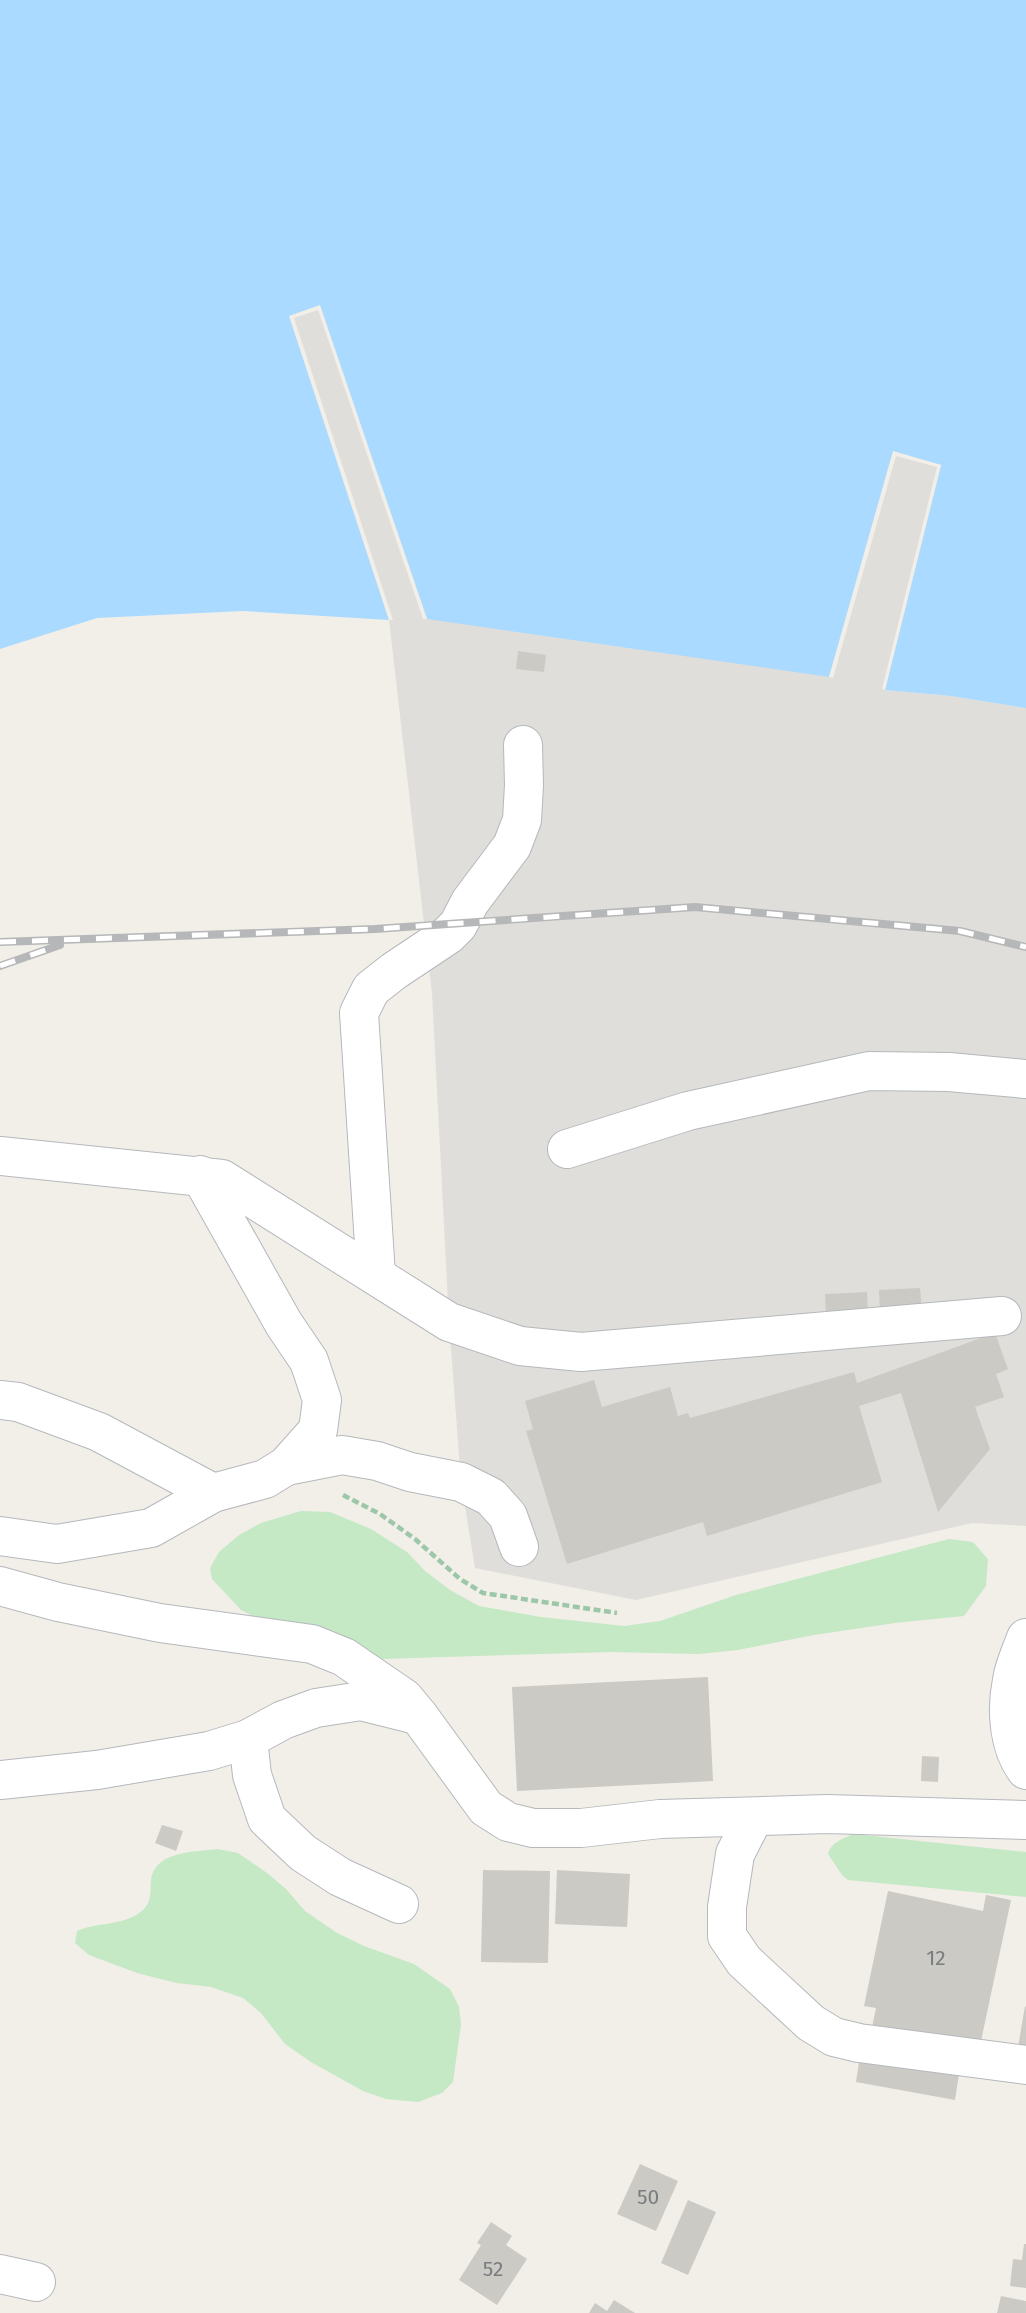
<svg xmlns="http://www.w3.org/2000/svg" width="1026" height="2313" font-family="'Fira Sans',sans-serif">
<style>
.industrial{fill:#e0deda}
.green{fill:#c5e8c5}
.water{fill:#aadaff}
.pier{fill:#f1efe8}
.building{fill:#cccac5}
.lines{fill:none;stroke-linecap:round;stroke-linejoin:round}
.minor-casing{stroke:#b5b8bc;stroke-width:40}
.path{stroke:#9cc7a9;stroke-width:4.5;stroke-dasharray:7 3.5;stroke-linecap:butt}
.minor{stroke:#fff;stroke-width:38}
.rail-casing{stroke:#b6b7b8;stroke-width:8}
.rail{stroke:#fff;stroke-width:5;stroke-dasharray:16;stroke-linecap:butt}
.labels{text-anchor:middle;dominant-baseline:central;stroke-width:5;stroke-linejoin:round;paint-order:stroke}
.number-label{font-size:21px;fill:#7a7d7f}
</style>
<rect width="100%" height="100%" fill="#f1efe8"/>
<path class="industrial" d="M 320,305 L 941,465 L 886,690 L 951,696 L 1026,708 L 1026,1526 L 972,1523 L 636,1600 L 475,1568 L 461,1482 L 449,1322 L 432,993 L 389,620 L 289,316 Z"/>
<g class="green">
<path d="M 301,1511 L 330,1512 L 371,1529 L 407,1552 L 425,1571 L 450,1590 L 479,1606 L 541,1617 L 624,1626 L 660,1621 L 736,1595 L 949,1539 L 973,1542 L 988,1559 L 986,1586 L 964,1616 L 895,1623 L 814,1635 L 738,1650 L 699,1654 L 609,1652 L 382,1659 L 347,1646 L 275,1627 L 241,1610 L 212,1579 L 210,1568 L 219,1552 L 239,1535 L 261,1523 Z"/>
<path d="M 853,1834 L 1026,1852 L 1026,1897 L 848,1880 L 842,1875 L 828,1854 C 831,1842 843,1839 853,1834 Z"/>
<path d="M 218,1849 L 238,1853 L 267,1873 L 286,1889 L 305,1911 L 337,1933 L 364,1946 L 414,1964 L 450,1989 L 459,2007 L 461,2024 L 453,2082 L 442,2093 L 418,2102 L 386,2099 L 363,2091 L 311,2062 L 285,2044 L 261,2013 L 243,1998 L 211,1987 L 177,1983 L 137,1973 L 89,1955 L 75,1943 L 77,1931 C 96,1922 126,1926 143,1910 C 152,1902 150,1891 151,1880 C 155,1850 196,1852 218,1849 Z"/>
</g>
<path class="water" d="M 0,0 L 1026,0 L 1026,708 L 951,696 L 885,690 L 941,465 L 894,452 L 829,677 L 427,619 L 319,306 L 290,316 L 389,620 L 243,611 L 97,618 L 0,649 Z"/>
<g class="pier">
<path d="M 320,305 L 427,619 L 423,619 L 318,310 L 294,318 L 393,620 L 389,620 L 289,316 Z"/>
<path d="M 893,451 L 941,465 L 885,690 L 882,689 L 937,467 L 896,456 L 833,678 L 829,677 Z"/>
</g>
<g class="building">
<path d="M 518,651 L 546,655 L 544,672 L 516,669 Z"/>
<path d="M 920,1288 L 922,1311 L 880,1313 L 879,1290 Z"/>
<path d="M 867,1292 L 868,1314 L 826,1316 L 825,1294 Z"/>
<path d="M 995,1333 L 1008,1369 L 996,1374 L 1004,1397 L 975,1407 L 990,1449 L 938,1512 L 901,1393 L 859,1406 L 882,1482 L 707,1536 L 703,1522 L 567,1564 L 526,1431 L 533,1429 L 525,1401 L 594,1380 L 602,1407 L 670,1387 L 678,1416 L 688,1413 L 690,1418 L 854,1372 L 857,1383 Z"/>
<path d="M 708,1677 L 713,1781 L 517,1791 L 512,1687 Z"/>
<path d="M 922,1756 L 939,1757 L 938,1782 L 921,1781 Z"/>
<path d="M 162,1825 L 183,1831 L 176,1851 L 155,1843 Z"/>
<path d="M 483,1870 L 550,1871 L 548,1963 L 481,1962 Z"/>
<path d="M 557,1870 L 630,1874 L 627,1927 L 555,1924 Z"/>
<path d="M 888,1891 L 983,1911 L 986,1895 L 1011,1900 L 978,2055 L 871,2032 L 876,2008 L 864,2006 Z"/>
<path d="M 1025,2006 L 1026,2007 L 1026,2055 L 1017,2053 Z"/>
<path d="M 860,2056 L 959,2074 L 955,2100 L 856,2082 Z"/>
<path d="M 640,2164 L 678,2181 L 656,2231 L 617,2214 Z"/>
<path d="M 688,2200 L 716,2212 L 688,2275 L 661,2263 Z"/>
<path d="M 491,2222 L 512,2236 L 506,2245 L 527,2259 L 497,2305 L 459,2280 L 481,2245 L 477,2243 Z"/>
<path d="M 1024,2244 L 1026,2244 L 1026,2288 L 1010,2286 L 1013,2259 L 1022,2260 Z"/>
<path d="M 1001,2296 L 1026,2301 L 1026,2313 L 997,2313 Z"/>
<path d="M 614,2300 L 635,2313 L 589,2313 L 595,2303 L 607,2311 Z"/>
</g>
<g class="lines">
<g class="minor-casing">
<g id="minor">
<path d="M 567,1149 L 688,1111 L 869,1071 L 949,1072 L 1026,1079"/>
<path d="M 0,1156 L 222,1179 L 449,1322 L 520,1346 L 581,1352 L 1002,1316"/>
<path d="M 376,1275 L 359,1013 L 371,989 L 394,971 L 448,935 L 458,925 L 470,902 L 512,846 L 522,820 L 524,785 L 523,745"/>
<path d="M 0,1400 L 18,1402 L 99,1432 L 213,1493"/>
<path d="M 286,1466 L 342,1455 L 377,1461 L 410,1472 L 461,1482 L 491,1497 L 508,1516 L 519,1547"/>
<path d="M 0,1536 L 57,1544 L 151,1528 L 213,1493 L 265,1479 L 286,1466 L 318,1430 L 322,1400 L 309,1361 L 284,1324 L 200,1175"/>
<path d="M 0,1586 L 58,1602 L 160,1623 L 312,1644 L 344,1657 L 404,1698 L 419,1716 L 486,1808 L 508,1822 L 533,1828 L 581,1828 L 660,1819 L 827,1814 L 1026,1820"/>
<path d="M 1026,1638 C 1021,1652 1014,1666 1012,1680 C 1006,1709 1008,1746 1026,1770"/>
<path d="M 248,1739 L 252,1775 L 267,1819 L 303,1853 L 340,1877 L 399,1904"/>
<path d="M 0,1780 L 97,1770 L 209,1751 L 248,1739 L 283,1720 L 316,1708 L 361,1701 L 417,1715"/>
<path d="M 754,1817 L 735,1854 L 727,1907 L 727,1936 L 744,1961 L 811,2023 L 834,2037 L 859,2043 L 1026,2065"/>
<path d="M 0,2274 L 36,2282"/>
</g>
</g>
<path class="path" d="M 343,1495 L 380,1514 L 415,1539 L 460,1579 L 483,1593 L 617,1613"/>
<use href="#minor" class="minor"/>
<g class="rail-casing">
<g id="rail">
<path d="M 0,942 L 375,929 L 695,907 L 960,931 L 1026,947"/>
<path d="M 0,966 L 60,945"/>
</g>
</g>
<use href="#rail" class="rail"/>
</g>
<g class="labels">
<g class="number-label">
<text x="936" y="1958">12</text>
<text x="648" y="2197">50</text>
<text x="493" y="2269">52</text>
</g>
</g>
</svg>
